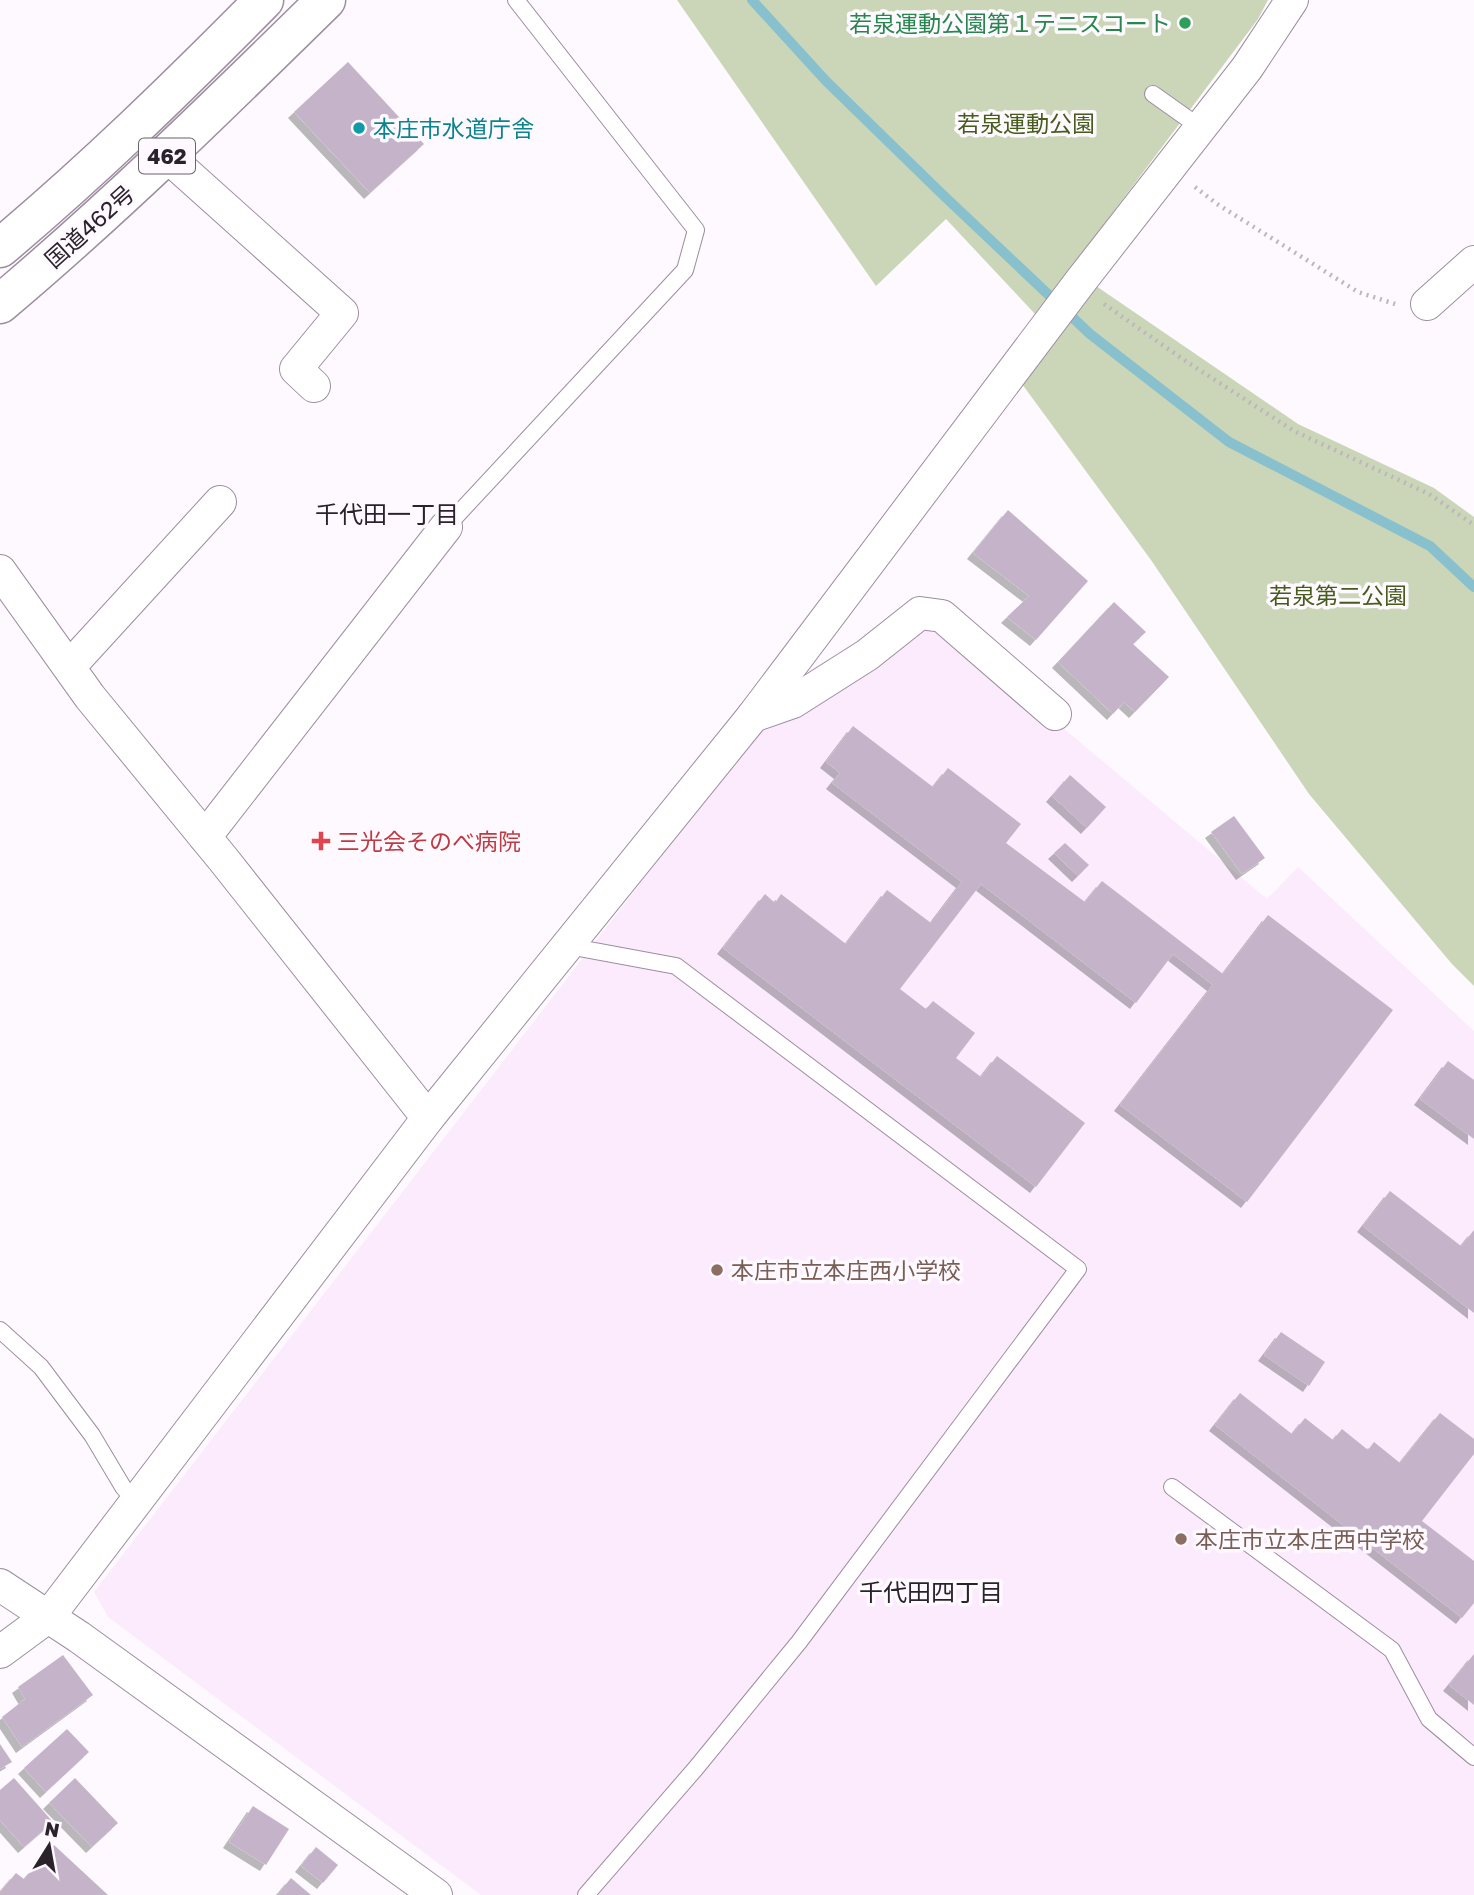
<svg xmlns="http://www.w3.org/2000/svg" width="1474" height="1895" font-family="'Golos Text','Noto Sans JP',sans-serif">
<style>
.education{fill:#fbebfd}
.green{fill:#cad6b7}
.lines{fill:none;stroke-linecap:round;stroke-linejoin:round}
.stream{stroke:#88c0cd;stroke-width:10}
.building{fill:#c5b4c9;filter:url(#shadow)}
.lane-casing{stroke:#9e8da1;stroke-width:18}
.street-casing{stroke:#9e8da1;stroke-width:34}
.highway-casing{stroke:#9e8da1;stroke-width:41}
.path{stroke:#bbb6bc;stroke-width:4.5;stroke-dasharray:2 5;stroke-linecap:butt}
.lane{stroke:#fff;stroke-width:16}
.street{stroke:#fff;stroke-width:32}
.highway{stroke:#fff;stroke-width:38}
.leisure-dot{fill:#2e9e5b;stroke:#fdf9fe;stroke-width:2.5}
.culture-dot{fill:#0f9aa8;stroke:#fdf9fe;stroke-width:2.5}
.health-dot{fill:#e0444e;stroke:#fdf9fe;stroke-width:2.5}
.education-dot{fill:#8d6e63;stroke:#fdf9fe;stroke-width:2.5}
.labels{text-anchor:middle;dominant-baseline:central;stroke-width:7;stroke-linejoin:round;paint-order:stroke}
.shield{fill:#fdf9fe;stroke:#69636a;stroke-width:2}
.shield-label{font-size:21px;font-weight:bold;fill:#2a232b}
.leisure-label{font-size:23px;fill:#27864d;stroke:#fdf9fe;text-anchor:end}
.park-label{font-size:23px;fill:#475b1c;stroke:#fdf9fe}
.culture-label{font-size:23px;fill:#0d838f;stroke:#fdf9fe;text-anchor:start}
.street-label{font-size:23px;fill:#2a232b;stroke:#fdf9fe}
.health-label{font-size:23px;fill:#be3a42;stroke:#fdf9fe;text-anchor:start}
.education-label{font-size:23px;fill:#785e54;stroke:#fdf9fe;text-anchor:start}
.neighbourhood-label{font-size:24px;fill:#2a232b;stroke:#fdf9fe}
</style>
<defs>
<filter id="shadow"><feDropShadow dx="-6" dy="6" stdDeviation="0" flood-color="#0004"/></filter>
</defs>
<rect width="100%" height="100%" fill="#fdf9fe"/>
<path class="education" d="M 922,623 L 939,624 L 1267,899 L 1298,867 L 1474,1031 L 1474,1895 L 481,1895 L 108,1617 L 94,1592 L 764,723 Z"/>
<g class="green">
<path d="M 677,0 L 1268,0 L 1258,19 L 1036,315 L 946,219 L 876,286 Z"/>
<path d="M 1096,286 L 1298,424 L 1434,488 L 1474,517 L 1474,986 L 1452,964 L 1309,794 L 1151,560 L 1022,384 Z"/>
</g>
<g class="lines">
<path class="stream" d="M 752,0 L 826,81 L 942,194 L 1090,334 L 1229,442 L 1430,546 L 1474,587"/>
</g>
<g class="building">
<path d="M 348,62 L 424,144 L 370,193 L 294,112 Z"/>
<path d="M 1008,510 L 1088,581 L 1036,640 L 1007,617 L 1029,596 L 973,553 Z"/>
<path d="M 1114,602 L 1146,632 L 1133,644 L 1169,677 L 1135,712 L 1124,702 L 1113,714 L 1058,662 Z"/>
<path d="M 853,726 L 933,787 L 948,768 L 1021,824 L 1006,843 L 1085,902 L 1102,881 L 1223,974 L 1268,915 L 1393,1010 L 1247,1202 L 1120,1105 L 1213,985 L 1173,954 L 1136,1003 L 981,884 L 900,989 L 926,1009 L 933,1001 L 975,1033 L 956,1058 L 981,1077 L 997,1056 L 1085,1123 L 1036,1187 L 723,948 L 765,894 L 775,903 L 781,894 L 846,944 L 887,890 L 931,923 L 962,882 L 832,783 L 840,773 L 826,762 Z"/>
<path d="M 1070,775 L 1106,807 L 1087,828 L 1052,796 Z"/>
<path d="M 1234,816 L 1265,858 L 1242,874 L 1211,832 Z"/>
<path d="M 1065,843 L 1089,865 L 1078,876 L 1054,853 Z"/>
<path d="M 1448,1061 L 1474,1080 L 1474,1139 L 1420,1099 Z"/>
<path d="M 1390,1191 L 1461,1246 L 1474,1230 L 1474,1313 L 1363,1226 Z"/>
<path d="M 1281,1332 L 1325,1362 L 1309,1386 L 1264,1355 Z"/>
<path d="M 1240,1393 L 1292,1434 L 1305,1418 L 1333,1440 L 1342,1429 L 1368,1450 L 1374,1442 L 1400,1463 L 1440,1413 L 1474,1439 L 1474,1454 L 1422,1521 L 1474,1561 L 1474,1603 L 1462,1618 L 1215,1425 Z"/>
<path d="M 1474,1654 L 1474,1705 L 1449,1685 Z"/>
<path d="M 63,1655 L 93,1695 L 22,1747 L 2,1717 L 25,1699 L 18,1687 Z"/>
<path d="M 67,1729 L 89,1752 L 46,1792 L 24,1768 Z"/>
<path d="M 0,1744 L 12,1762 L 0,1769 Z"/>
<path d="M 14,1778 L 53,1822 L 24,1847 L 0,1820 L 0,1790 Z"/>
<path d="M 75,1778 L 118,1823 L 92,1847 L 49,1803 Z"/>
<path d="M 253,1806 L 289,1829 L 266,1865 L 229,1842 Z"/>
<path d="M 54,1845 L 108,1895 L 0,1895 L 0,1892 L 16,1873 L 24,1879 Z"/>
<path d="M 316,1847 L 338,1865 L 323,1883 L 301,1866 Z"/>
<path d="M 291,1878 L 311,1895 L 277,1895 Z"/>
</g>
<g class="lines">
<g class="lane-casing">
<g id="lane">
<path d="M 1153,94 L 1201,128"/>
<path d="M 446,527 L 685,270 L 696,230 L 516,0"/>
<path d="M 568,946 L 676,966 L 1078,1269 L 799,1642 L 696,1768 L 586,1895"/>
<path d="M 0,1330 L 41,1367 L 92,1435 L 123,1487 L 135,1501"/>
<path d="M 1172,1487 L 1392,1650 L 1429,1719 L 1474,1757"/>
</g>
</g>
<g class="street-casing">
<g id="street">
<path d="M 167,156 L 342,313 L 296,369 L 314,386"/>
<path d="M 1427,304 L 1474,262"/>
<path d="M 0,571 L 90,697 L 223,859 L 428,1118"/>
<path d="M 70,666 L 220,502"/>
<path d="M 753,716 L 793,702 L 867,655 L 920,613 L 942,616 L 1055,714"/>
<path d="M 205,837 L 446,527"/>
<path d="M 0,1585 L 79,1637 L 436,1895"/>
<path d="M 0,1652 L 49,1616 L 428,1118 L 753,716 L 1080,282 L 1247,68 L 1292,0"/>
</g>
</g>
<g class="highway-casing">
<g id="highway">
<path d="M 0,248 C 93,170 179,86 264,0"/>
<path d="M 0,304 C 114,208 220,104 326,0"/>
</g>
</g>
<g class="path">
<path d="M 1195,187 L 1217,204 L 1358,292 L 1395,304"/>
<path d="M 1104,304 L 1184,360 L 1294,431 L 1429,494 L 1474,525"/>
</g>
<use href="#lane" class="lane"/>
<use href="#street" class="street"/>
<use href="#highway" class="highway"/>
</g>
<circle class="leisure-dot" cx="1185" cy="23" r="7"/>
<circle class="culture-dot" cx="359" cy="128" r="7"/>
<path class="health-dot" d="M317.5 830.5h7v7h7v7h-7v7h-7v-7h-7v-7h7z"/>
<g class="education-dot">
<circle cx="717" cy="1270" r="7"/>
<circle cx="1181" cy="1539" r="7"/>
</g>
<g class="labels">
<rect class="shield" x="139" y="138.5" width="56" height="35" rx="5"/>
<g class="shield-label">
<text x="167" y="156">462</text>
</g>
<g class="leisure-label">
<text x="1171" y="23">若泉運動公園第１テニスコート</text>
</g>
<g class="park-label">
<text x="1026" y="123">若泉運動公園</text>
<text x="1338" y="595">若泉第二公園</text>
</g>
<g class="culture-label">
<text x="373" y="128">本庄市水道庁舎</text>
</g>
<g class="street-label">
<text transform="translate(89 226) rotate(-42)">国道462号</text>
</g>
<g class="health-label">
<text x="337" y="841">三光会そのべ病院</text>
</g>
<g class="education-label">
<text x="731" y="1270">本庄市立本庄西小学校</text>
<text x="1195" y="1539">本庄市立本庄西中学校</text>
</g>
<g class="neighbourhood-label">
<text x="387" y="513">千代田一丁目</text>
<text x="931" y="1591">千代田四丁目</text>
</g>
</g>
<g transform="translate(49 1846) rotate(11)" stroke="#fdf9fe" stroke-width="5" paint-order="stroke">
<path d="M0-5L12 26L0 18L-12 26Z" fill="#2a232b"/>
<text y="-10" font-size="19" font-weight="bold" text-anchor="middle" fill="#2a232b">N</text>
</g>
</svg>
